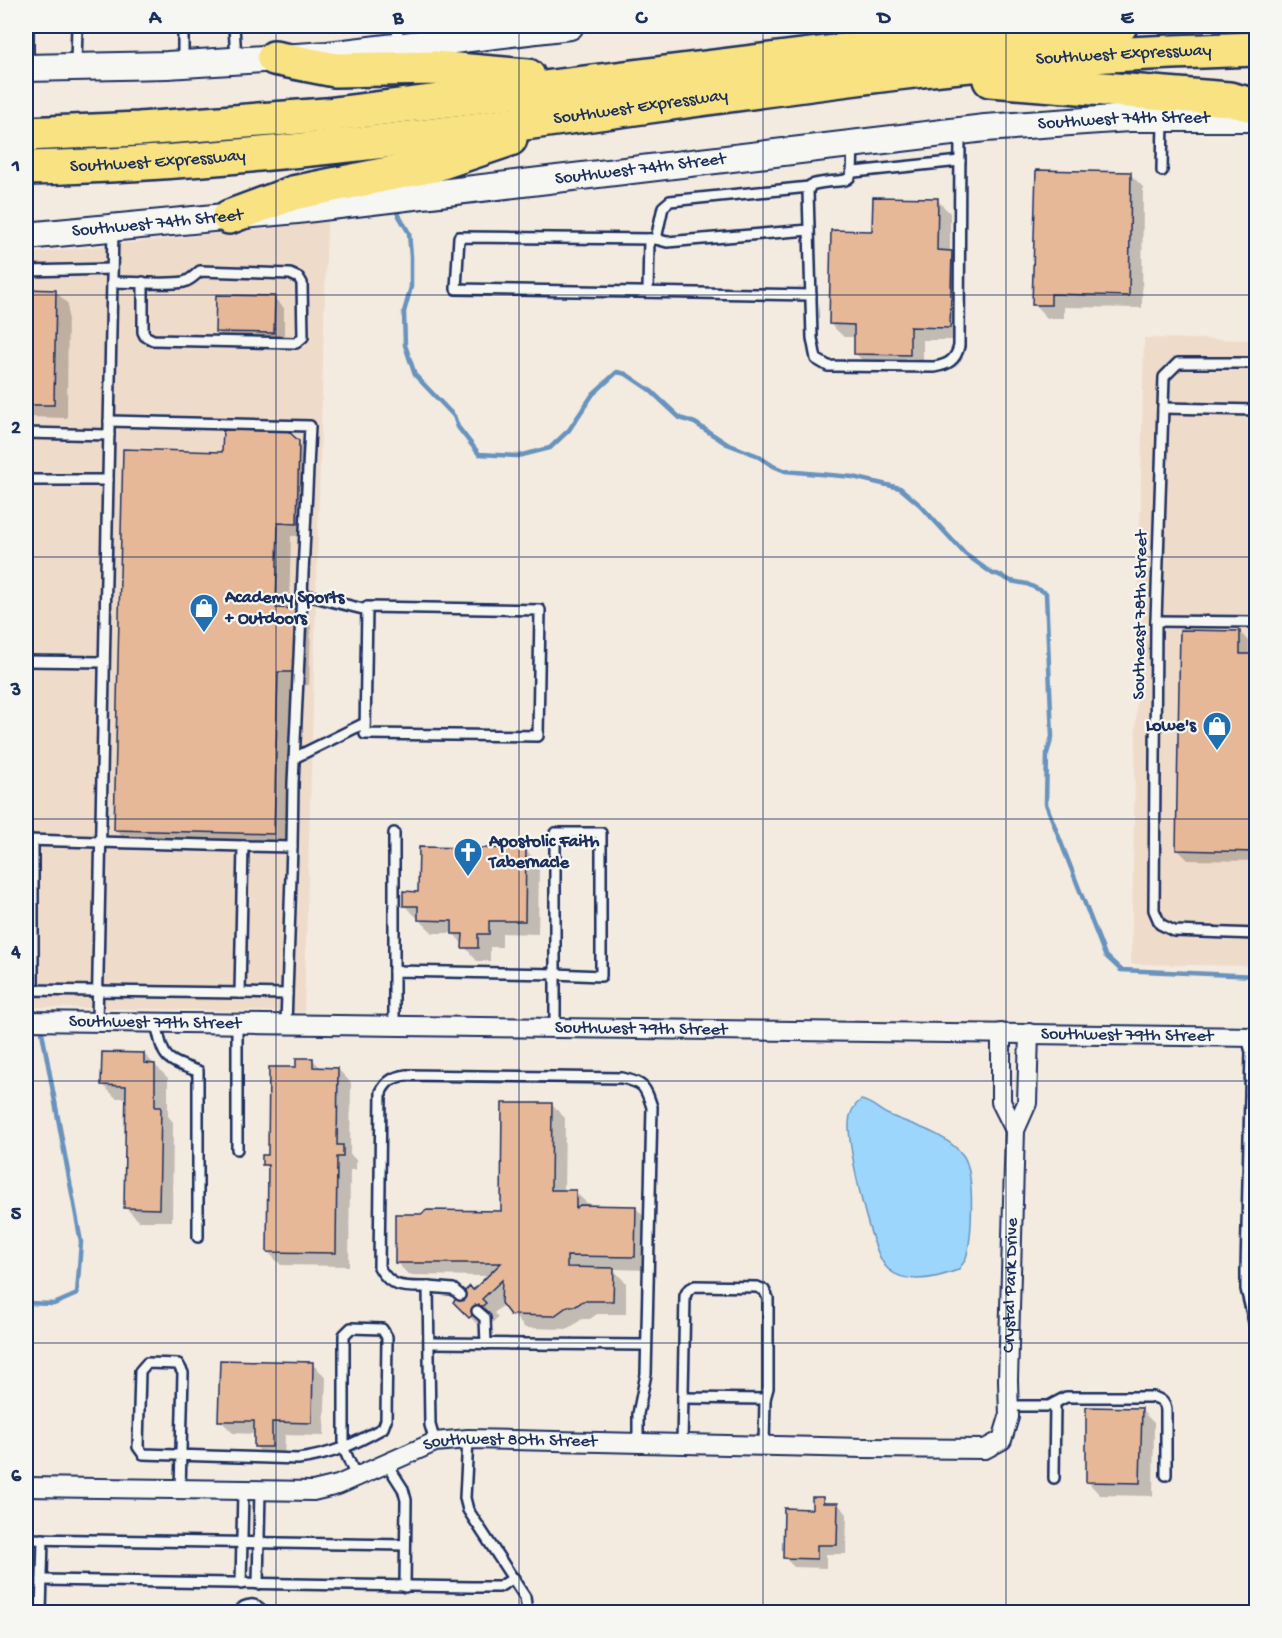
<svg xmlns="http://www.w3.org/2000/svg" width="1282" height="1638" font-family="'Gochi Hand',sans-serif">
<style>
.built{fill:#efdbca}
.water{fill:#9cd6fc;stroke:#6893bd;stroke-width:1.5}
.shadow{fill:#0003}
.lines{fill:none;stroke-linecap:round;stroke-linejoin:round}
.stream{stroke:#6893bd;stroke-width:4.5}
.building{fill:#e7b898;stroke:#1b2f5e;stroke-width:1.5}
.lane-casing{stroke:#1b2f5e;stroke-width:14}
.street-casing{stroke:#1b2f5e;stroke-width:22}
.secondary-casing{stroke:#1b2f5e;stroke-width:30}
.highway-casing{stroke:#1b2f5e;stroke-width:38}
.lane{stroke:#f6f6f2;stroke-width:9}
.street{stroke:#f6f6f2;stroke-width:18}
.secondary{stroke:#f6f6f2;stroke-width:26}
.highway{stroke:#f8e281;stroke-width:33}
.grid{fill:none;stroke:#1b2f5e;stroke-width:1.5;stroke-opacity:0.55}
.labels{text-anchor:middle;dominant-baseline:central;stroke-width:4.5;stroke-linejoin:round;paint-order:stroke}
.street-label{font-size:18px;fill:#1b2f5e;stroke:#f6f6f2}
.poi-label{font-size:18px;font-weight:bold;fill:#1b2f5e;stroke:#f6f6f2;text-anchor:start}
.neatline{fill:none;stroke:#1b2f5e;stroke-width:2}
.grid-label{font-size:20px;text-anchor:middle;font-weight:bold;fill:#1b2f5e}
</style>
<rect width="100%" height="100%" fill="#f3eae0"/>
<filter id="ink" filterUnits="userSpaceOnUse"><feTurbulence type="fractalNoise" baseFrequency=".0167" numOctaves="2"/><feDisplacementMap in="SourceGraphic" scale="12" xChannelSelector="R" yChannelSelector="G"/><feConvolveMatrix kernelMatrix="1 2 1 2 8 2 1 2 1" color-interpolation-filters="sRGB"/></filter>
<g filter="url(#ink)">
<g class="built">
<path d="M 327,222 L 304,1012 L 26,1007 L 26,254 Z"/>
<path d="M 1144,338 L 1256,340 L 1256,966 L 1131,964 Z"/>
</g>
<path class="water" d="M 861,1100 C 872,1102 878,1110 889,1115 C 914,1126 943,1132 962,1154 C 976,1170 972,1238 966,1258 C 964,1263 961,1266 958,1270 C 937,1278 907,1286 888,1269 C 871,1254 848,1149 849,1124 C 849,1114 853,1106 861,1100 Z"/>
<g class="shadow">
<path d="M 1130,174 L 1143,187 L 1142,308 L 1064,307 L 1064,318 L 1047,318 L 1034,304 Z"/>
<path d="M 937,200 L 950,213 L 950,252 L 964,266 L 962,340 L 923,340 L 923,368 L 869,367 L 855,353 L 856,337 L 844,337 L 830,324 L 874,233 Z"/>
<path d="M 26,291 L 55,291 L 68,304 L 67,418 L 26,417 Z"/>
<path d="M 274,298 L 284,308 L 284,342 L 227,341 L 217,331 Z"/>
<path d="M 298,442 L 311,455 L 309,536 L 291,536 L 289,610 L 298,610 L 311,623 L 309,685 L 291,684 L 287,847 L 129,843 L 115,829 L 223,453 Z"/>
<path d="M 1240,632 L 1249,642 L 1249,656 L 1256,656 L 1256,861 L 1188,860 L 1178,850 Z"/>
<path d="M 526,850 L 539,864 L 538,934 L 502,933 L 502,947 L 490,947 L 490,961 L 477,961 L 453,933 L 433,933 L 405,906 L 420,893 Z"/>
<path d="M 144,1054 L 168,1078 L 168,1116 L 173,1122 L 172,1221 L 139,1221 L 126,1208 L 127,1098 L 116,1098 L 103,1085 Z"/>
<path d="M 312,1059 L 322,1069 L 338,1069 L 351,1083 L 350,1154 L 356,1160 L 356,1170 L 350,1170 L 349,1266 L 281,1265 L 268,1252 L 269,1170 L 264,1164 L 269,1157 L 297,1068 Z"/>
<path d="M 551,1104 L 565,1118 L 564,1192 L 575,1192 L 589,1205 L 635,1207 L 648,1221 L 648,1270 L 613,1269 L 626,1283 L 626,1314 L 597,1314 L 590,1319 L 582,1319 L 568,1329 L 525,1328 L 504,1304 L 494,1313 L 498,1317 L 484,1331 L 455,1302 L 473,1292 L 490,1276 L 409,1275 L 396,1262 L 503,1213 Z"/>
<path d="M 312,1364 L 326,1377 L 324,1436 L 285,1435 L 284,1460 L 268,1459 L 255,1446 L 255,1434 L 233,1433 L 220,1420 Z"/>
<path d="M 1141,1410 L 1154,1423 L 1153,1496 L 1100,1495 L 1087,1481 Z"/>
<path d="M 822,1499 L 828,1504 L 838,1504 L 847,1514 L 846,1554 L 826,1554 L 826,1568 L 794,1567 L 785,1558 Z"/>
</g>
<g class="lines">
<g class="stream">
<path d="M 395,209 L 409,233 L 411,257 L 411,287 L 404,312 L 405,345 L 415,375 L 454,416 L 458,427 L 479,454 L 518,456 L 550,448 L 569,430 L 593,394 L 617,372 L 626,374 L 651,391 L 680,418 L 695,423 L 727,444 L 756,455 L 773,466 L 785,471 L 853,477 L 900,488 L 920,505 L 965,554 L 993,574 L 997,574 L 1011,581 L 1027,584 L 1046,593 L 1052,737 L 1047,753 L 1046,804 L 1105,955 L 1121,970 L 1256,976"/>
<path d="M 26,1303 L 54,1304 L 77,1294 L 81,1242 L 42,1032"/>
</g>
</g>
<g class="building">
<path d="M 1036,170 L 1131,172 L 1129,296 L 1051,294 L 1051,305 L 1032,305 Z"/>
<path d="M 873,197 L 938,198 L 937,250 L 952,251 L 950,328 L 910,327 L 910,355 L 854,354 L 854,325 L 829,324 L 831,230 L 872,231 Z"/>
<path d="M 26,289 L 56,290 L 54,405 L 26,405 Z"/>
<path d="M 216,295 L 275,296 L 274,333 L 215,332 Z"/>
<path d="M 223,430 L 288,431 L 299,441 L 297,524 L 278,523 L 276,608 L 298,609 L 297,672 L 278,672 L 274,834 L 114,830 L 123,449 L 222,452 Z"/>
<path d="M 1180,630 L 1240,631 L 1240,654 L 1256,654 L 1256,852 L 1176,850 Z"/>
<path d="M 419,847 L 526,849 L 525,921 L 489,921 L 489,934 L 478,934 L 478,948 L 462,948 L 463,934 L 452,934 L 452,921 L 418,920 L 418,906 L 403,906 L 403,891 L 418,892 Z"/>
<path d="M 102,1052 L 144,1053 L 144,1063 L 155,1064 L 155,1107 L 161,1107 L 159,1209 L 124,1208 L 126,1086 L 101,1085 Z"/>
<path d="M 296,1058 L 313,1058 L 313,1067 L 338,1068 L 337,1145 L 343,1145 L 343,1157 L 337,1157 L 336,1253 L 267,1252 L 268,1165 L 262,1165 L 262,1155 L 268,1155 L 269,1067 L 296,1067 Z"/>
<path d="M 502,1103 L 552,1103 L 551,1190 L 576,1190 L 576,1208 L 580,1205 L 636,1206 L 635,1257 L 567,1256 L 567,1267 L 614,1268 L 613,1301 L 583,1301 L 576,1306 L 568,1306 L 554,1316 L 510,1315 L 501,1303 L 502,1280 L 482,1299 L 486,1303 L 469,1318 L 453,1302 L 470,1286 L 473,1290 L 501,1263 L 395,1263 L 395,1214 L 421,1214 L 427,1210 L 501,1211 Z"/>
<path d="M 220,1360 L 313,1362 L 312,1423 L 272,1422 L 272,1447 L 254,1447 L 254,1421 L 218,1421 Z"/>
<path d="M 1086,1407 L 1142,1408 L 1140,1483 L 1086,1482 Z"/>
<path d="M 812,1497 L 823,1497 L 823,1503 L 838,1503 L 837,1545 L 817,1545 L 817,1559 L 783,1558 L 784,1508 L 812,1509 Z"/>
</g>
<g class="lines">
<g class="lane-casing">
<g id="lane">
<path d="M 234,26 L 236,59"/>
<path d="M 396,26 L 400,44"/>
<path d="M 183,62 L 183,26"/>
<path d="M 76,64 L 77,26"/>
<path d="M 28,65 L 28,26"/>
<path d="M 852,144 C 855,194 848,175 811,185 L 808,191 L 812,338 L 816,359 L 828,366 L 934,367 C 948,365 956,360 959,346 L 960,133"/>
<path d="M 1162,171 L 1163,119"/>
<path d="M 854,172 L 960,161"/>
<path d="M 809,187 L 670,201 L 663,207 L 656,239 L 459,237 L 456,289 L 811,295"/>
<path d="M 656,239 L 667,242 L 809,230"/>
<path d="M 26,271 L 112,269"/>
<path d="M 112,282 C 131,282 168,285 184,282 C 191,280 195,275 200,271 L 290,274 L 299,278 L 302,283 L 303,337 L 296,343 L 153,340 L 145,336 L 143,332 L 143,282"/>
<path d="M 648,292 L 649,239"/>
<path d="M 1256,363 L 1178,363 L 1164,377 L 1156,621 L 1154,910 L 1160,924 L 1174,931 L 1256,934"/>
<path d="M 1163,408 L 1256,410"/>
<path d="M 109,421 L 310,426 L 293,783 L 292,847"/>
<path d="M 26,433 L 109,435"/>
<path d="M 26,480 L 108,480"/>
<path d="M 302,594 L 367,610"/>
<path d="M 367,607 L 540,610 L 538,736 L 365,734 Z"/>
<path d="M 1156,621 L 1256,622"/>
<path d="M 26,661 L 104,662"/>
<path d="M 294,758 L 365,723"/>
<path d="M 555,833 L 601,833 L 601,976 L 555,974 Z"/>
<path d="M 26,840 L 243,846 L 240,993 L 26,990"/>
<path d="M 243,846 L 292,847 L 286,1024"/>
<path d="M 394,971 L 394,833"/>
<path d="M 33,991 L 33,841"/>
<path d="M 240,993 L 287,994"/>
<path d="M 97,1022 L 113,230"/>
<path d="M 156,1023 C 164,1058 162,1059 198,1071 L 198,1237"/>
<path d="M 237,1024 L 237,1149"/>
<path d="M 394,1026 L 394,971 L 555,974 L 555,1028"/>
<path d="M 1247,1037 L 1251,1052 L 1246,1271 L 1246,1289 L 1256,1330"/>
<path d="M 428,1287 L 453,1289 L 460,1295"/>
<path d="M 477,1311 L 485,1318 L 486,1344"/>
<path d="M 430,1343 L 645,1345"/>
<path d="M 683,1398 L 765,1399"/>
<path d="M 1009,1406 L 1049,1406 L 1066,1397 L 1153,1397 C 1161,1399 1165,1402 1166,1410 L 1166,1475"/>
<path d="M 468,1439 L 465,1498 L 468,1510 L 525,1597 L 527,1612"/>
<path d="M 435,1442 L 430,1425 L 428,1287 C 405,1287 391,1289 379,1267 L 381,1092 C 387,1080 394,1077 407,1075 L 622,1078 C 644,1083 645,1086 652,1107 L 646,1374 L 638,1414 L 638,1443"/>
<path d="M 682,1444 L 685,1296 L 688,1290 L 695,1286 L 757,1287 L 764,1290 L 768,1298 L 768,1388 L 765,1399 L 764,1446"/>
<path d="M 387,1464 L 403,1489 L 406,1500 L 405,1587"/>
<path d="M 1054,1478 L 1055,1403"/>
<path d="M 180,1490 L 183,1373 L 178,1364 L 147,1363 L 140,1371 L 138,1447 L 143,1454 L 298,1459 C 332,1455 354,1444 383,1428 L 386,1420 L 387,1337 L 382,1329 L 351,1328 L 344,1335 L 344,1449 L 356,1477"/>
<path d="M 26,1539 L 405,1545"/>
<path d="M 42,1580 L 471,1587 L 499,1587 L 514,1578"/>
<path d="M 241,1584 L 243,1491"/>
<path d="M 258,1584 L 260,1491"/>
<path d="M 41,1612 L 43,1539"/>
<path d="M 238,1612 C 245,1603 256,1602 263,1612"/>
</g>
</g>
<g class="street-casing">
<g id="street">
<path id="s1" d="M 26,1021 L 1256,1037"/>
<path d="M 1001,1033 L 1001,1102 L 1015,1130"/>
<path id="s2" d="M 26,1487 L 313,1491 L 338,1485 L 435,1442 L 468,1439 L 864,1448 L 985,1449 L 1002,1440 L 1009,1417 L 1008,1380 L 1015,1130 L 1027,1103 L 1029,1033"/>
</g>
</g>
<g class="secondary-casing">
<g id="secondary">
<path d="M 26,68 L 167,65 L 328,55 L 570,26"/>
<path id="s3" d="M 26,236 L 297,210 L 985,128 L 1129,118 L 1256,118"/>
</g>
</g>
<g class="highway-casing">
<g id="highway">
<path d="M 274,58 L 335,70 L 434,68 L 528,76"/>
<path d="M 990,80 L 1229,99 L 1256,106"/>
<path d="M 26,134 L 139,129 L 326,115 L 948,38 L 1120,26"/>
<path id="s4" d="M 26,168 C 318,162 607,108 897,73 C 1016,58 1137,53 1256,49"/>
<path d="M 229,217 L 293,193 L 433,165 L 510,139"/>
</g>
</g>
<use href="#lane" class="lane"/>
<use href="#street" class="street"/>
<use href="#secondary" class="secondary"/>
<use href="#highway" class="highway"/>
</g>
</g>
<path class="grid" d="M 276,26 L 276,1612M 519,26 L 519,1612M 763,26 L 763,1612M 1006,26 L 1006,1612M 26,295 L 1256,295M 26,557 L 1256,557M 26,819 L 1256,819M 26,1081 L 1256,1081M 26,1343 L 1256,1343"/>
<defs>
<g id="shop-pin" transform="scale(1.5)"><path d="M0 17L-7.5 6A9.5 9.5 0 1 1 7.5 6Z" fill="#1f6fb2" stroke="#f6f6f2"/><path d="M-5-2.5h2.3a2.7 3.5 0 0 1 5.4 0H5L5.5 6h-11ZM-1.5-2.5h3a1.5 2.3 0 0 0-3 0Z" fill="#fff"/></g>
<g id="church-pin" transform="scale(1.5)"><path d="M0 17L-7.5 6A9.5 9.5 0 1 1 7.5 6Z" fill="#1f6fb2" stroke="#f6f6f2"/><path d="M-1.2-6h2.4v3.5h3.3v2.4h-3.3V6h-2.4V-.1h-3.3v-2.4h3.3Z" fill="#fff"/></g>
</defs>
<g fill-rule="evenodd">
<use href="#shop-pin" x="204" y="608"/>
<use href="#shop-pin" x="1217" y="726"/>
<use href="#church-pin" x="468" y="852"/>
</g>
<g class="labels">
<g class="street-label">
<text stroke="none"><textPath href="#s4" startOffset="1104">Southwest Expressway</textPath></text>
<text stroke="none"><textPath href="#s4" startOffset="618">Southwest Expressway</textPath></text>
<text stroke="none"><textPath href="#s3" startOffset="1104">Southwest 74th Street</textPath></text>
<text stroke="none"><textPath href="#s4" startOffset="132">Southwest Expressway</textPath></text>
<text stroke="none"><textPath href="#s3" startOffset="618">Southwest 74th Street</textPath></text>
<text stroke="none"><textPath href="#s3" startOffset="132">Southwest 74th Street</textPath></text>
<text transform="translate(1141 615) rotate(-89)">Southeast 78th Street</text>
<text stroke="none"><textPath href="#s1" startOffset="129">Southwest 79th Street</textPath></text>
<text stroke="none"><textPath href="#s1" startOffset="615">Southwest 79th Street</textPath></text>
<text stroke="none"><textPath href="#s1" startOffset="1101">Southwest 79th Street</textPath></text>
<text stroke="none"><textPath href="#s2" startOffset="1144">Crystal Park Drive</textPath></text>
<text stroke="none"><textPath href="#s2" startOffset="494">Southwest 80th Street</textPath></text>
</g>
<g class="poi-label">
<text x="225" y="598">Academy Sports<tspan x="225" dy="21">+ Outdoors</tspan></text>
<text x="1196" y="726" text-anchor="end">Lowe's</text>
<text x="489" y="842">Apostolic Faith<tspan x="489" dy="21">Tabernacle</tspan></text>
</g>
</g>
<rect width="1282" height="1638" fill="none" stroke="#f6f6f2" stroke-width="66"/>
<rect x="33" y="33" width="1216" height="1572" class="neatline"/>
<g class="grid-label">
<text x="155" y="23">A</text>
<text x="398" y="23">B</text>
<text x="641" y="23">C</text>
<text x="884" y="23">D</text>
<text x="1127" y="23">E</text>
<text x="16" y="171">1</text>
<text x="16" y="433">2</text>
<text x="16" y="695">3</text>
<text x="16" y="957">4</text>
<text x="16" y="1219">5</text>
<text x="16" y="1481">6</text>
</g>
</svg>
